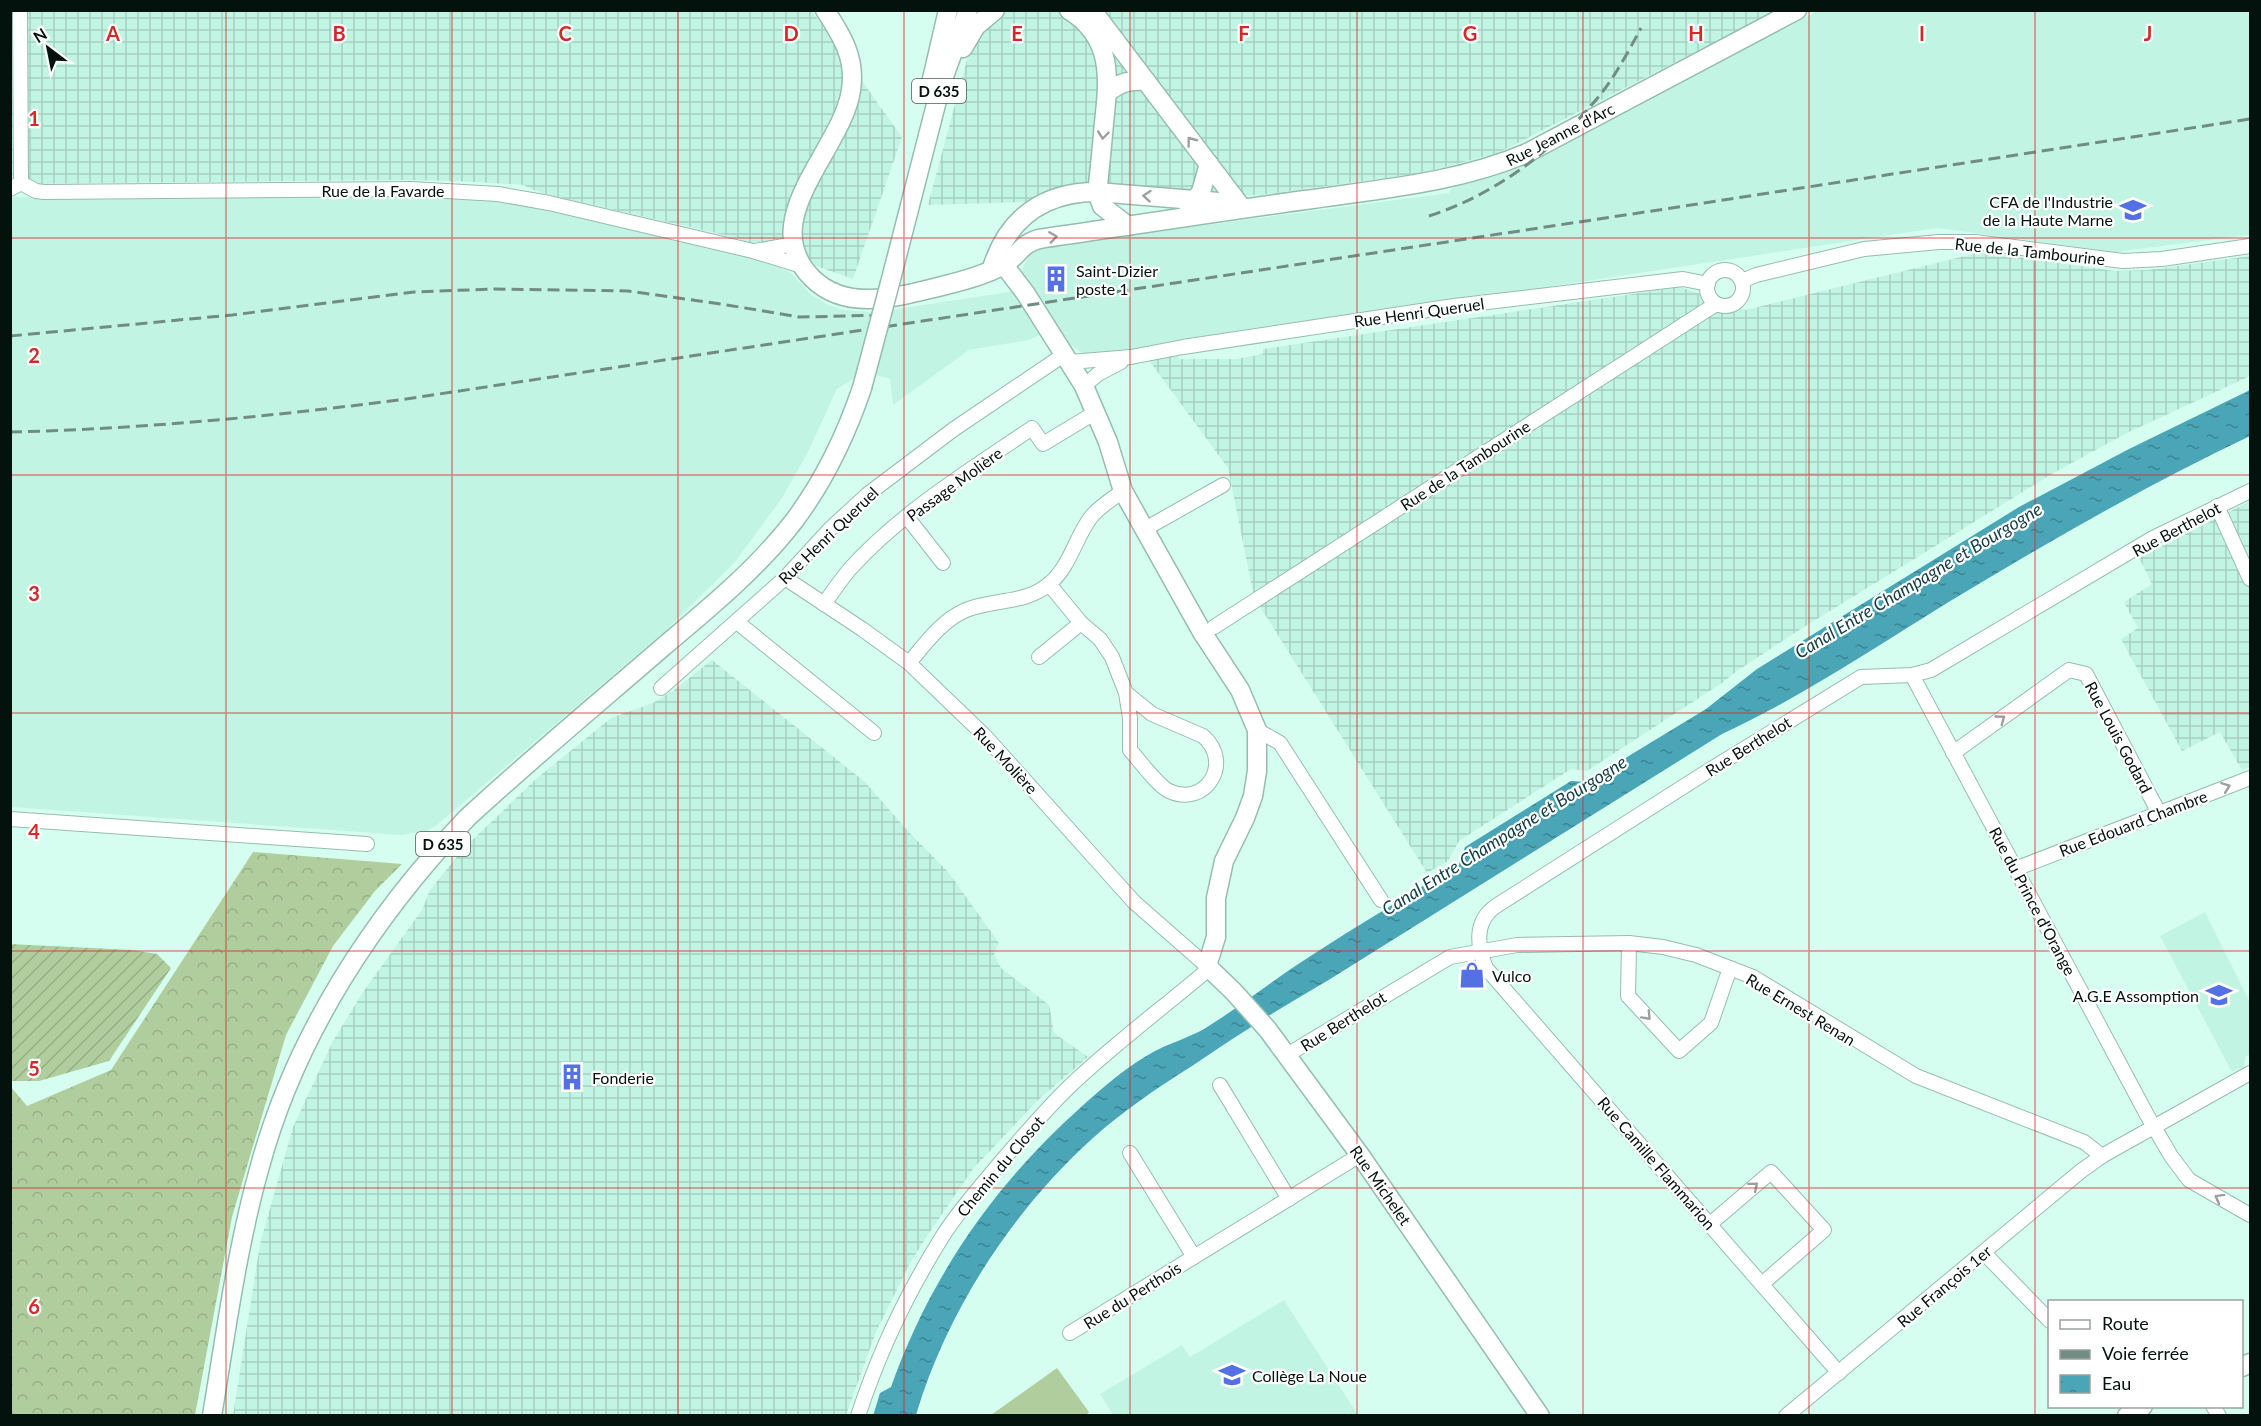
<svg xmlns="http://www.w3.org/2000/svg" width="2261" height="1426" font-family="Lato,sans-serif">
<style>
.built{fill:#c2f4e3}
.industrial{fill:url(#industrial-grid)}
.forest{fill:url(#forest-crowns)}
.garden{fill:url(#garden-furrows)}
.pitch{fill:#b0ce9d}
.water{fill:url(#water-ripples)}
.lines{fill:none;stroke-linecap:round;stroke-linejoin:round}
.minor-casing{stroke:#95bdaf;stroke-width:16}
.major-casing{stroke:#95bdaf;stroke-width:21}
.minor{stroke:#fff;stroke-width:14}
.major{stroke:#fff;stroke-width:18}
.rail{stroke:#718c83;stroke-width:3;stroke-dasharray:12 6;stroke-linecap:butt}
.major-bridge-casing{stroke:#95bdaf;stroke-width:21;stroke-linecap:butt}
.major-bridge{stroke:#fff;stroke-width:18}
.oneway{stroke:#9ba09e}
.grid{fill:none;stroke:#d62828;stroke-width:1.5;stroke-opacity:0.55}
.labels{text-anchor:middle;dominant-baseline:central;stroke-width:4.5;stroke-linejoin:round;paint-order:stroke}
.shield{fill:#fff;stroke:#4f5956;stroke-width:1.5}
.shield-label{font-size:15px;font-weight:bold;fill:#04120d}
.street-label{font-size:16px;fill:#04120d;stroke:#fff}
.poi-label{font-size:16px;fill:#04120d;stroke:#fff;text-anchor:start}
.water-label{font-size:18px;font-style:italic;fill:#133d45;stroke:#fff}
.grid-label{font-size:20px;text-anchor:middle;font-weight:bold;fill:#d62828;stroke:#fff;stroke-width:4.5;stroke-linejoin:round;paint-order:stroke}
</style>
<defs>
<pattern id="industrial-grid" width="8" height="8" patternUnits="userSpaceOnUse" patternTransform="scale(1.5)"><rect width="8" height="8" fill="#c2f4e3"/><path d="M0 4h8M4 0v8" fill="none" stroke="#a5d0c2"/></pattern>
<pattern id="forest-crowns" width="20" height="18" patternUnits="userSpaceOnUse" patternTransform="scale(1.5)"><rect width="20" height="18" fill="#b0ce9d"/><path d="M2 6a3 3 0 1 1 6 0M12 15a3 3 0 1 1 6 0" fill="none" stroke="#96b086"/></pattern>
<pattern id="garden-furrows" width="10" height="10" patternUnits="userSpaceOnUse" patternTransform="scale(1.5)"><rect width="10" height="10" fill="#b0ce9d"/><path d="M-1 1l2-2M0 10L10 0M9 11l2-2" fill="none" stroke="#96b086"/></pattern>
<pattern id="water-ripples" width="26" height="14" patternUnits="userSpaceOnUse" patternTransform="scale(1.5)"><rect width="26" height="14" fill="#4aa5b6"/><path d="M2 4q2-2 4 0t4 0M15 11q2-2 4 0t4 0" fill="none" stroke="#3b8592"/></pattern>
</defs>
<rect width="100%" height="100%" fill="#d6fef0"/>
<g class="built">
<path d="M 1818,11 L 2250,11 L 2250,235 L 2115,252 L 1937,228 L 1125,351 L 1094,355 L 1082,353 L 1065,341 L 1047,332 L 1029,340 L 969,350 L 893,405 L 890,379 L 876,375 L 855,378 L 837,389 L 807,454 L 782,498 L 735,562 L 667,629 L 437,825 L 427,831 L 402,835 L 11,807 L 10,197 L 401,195 L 506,201 L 548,207 L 767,262 L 791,273 L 810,294 L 828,305 L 844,310 L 877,312 L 1016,291 L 1035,290 L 1021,272 L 1032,248 L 1449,193 L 1452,188 L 1501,174 L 1534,161 Z"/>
<path d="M 2205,912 L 2250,1002 L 2250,1054 L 2245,1057 L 2244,1067 L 2232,1072 L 2160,936 Z"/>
<path d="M 1284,1300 L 1358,1415 L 1113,1415 L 1100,1394 L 1182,1345 L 1190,1357 Z"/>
</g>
<g class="industrial">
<path d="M 10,11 L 812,11 L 902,137 L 853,279 L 737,238 L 541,193 L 523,185 L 459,181 L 401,180 L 11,184 Z"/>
<path d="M 986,11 L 1775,11 L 1498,153 L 1422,173 L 1261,195 L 928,205 L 968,56 Z"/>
<path d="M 1981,252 L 2115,271 L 2148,270 L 2250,256 L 2250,376 L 2129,432 L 2055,472 L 1796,632 L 1737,671 L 1722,683 L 1587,771 L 1571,769 L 1459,841 L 1448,861 L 1427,873 L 1254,597 L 1228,468 L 1148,359 L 1175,354 L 1180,359 L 1236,359 L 1263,354 L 1263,349 L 1680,287 L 1746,310 Z"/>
<path d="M 2250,501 L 2250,767 L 2242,770 L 2220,732 L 2182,751 L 2121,639 L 2138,628 L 2124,602 L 2152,584 L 2139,558 Z"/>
<path d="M 712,660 L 865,782 L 908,831 L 949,873 L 999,943 L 994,954 L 1001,968 L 1049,1005 L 1054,1033 L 1088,1057 L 1037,1101 L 973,1169 L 927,1236 L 909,1265 L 876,1332 L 846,1415 L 233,1415 L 260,1244 L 293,1127 L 333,1041 L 363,992 L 422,910 L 430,890 L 464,848 L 536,779 L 611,718 L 653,703 L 673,691 Z"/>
</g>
<path class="forest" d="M 253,852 L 402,864 L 375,891 L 333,946 L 286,1035 L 232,1217 L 195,1415 L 11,1415 L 11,1087 L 27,1106 L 111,1070 Z"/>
<path class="garden" d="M 10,944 L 132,950 L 157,954 L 171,968 L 109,1061 L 39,1081 L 11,1081 Z"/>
<path class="pitch" d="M 1057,1368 L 1089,1412 L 1085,1416 L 991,1415 Z"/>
<path class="water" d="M 2250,390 L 2250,436 C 2145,486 2046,543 1947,603 C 1874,648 1800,698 1722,734 L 1327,981 C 1280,1008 1236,1036 1192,1066 C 1157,1088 1123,1111 1093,1138 C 1012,1211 947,1311 916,1415 L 873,1416 L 880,1393 L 891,1387 C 929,1279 994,1185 1079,1109 C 1102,1088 1127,1066 1155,1051 C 1170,1043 1188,1038 1204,1029 C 1240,1007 1273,980 1309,957 C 1358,925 1409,895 1459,864 L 1465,847 L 1571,781 L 1586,782 L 1706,709 L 1757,669 L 2019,507 L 2129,449 Z"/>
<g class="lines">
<g class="minor-casing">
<g id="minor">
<path d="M 20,10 L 21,183"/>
<path d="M 10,189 L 21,183 L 36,191 L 44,192 L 411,189 L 498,194 L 549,203 L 753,251 L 802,266"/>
<path d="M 755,251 L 794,244"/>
<circle cx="1725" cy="288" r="18"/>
<path d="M 1742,281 L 1756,275 L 1864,249 L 1939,242 L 1975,242 L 2123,261 L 2162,259 L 2250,246"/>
<path d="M 1070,362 L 1131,357 L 1183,347 L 1454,306 L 1683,279 L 1708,284"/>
<path d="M 1084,386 L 1098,374 L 1121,362"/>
<path d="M 2217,506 L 2250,579"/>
<path d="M 907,517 L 943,563"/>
<path d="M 1145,529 L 1223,485"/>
<path d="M 785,578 L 862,629 L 909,663 L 985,736 L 1134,902 L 1207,966 L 1204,973 C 1159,1011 1113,1045 1071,1085 C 1046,1109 1023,1136 1000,1163 C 981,1186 960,1209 944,1234 C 908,1291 879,1352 858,1416"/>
<path d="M 1049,584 L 1081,623 L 1100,639 L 1112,657 L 1126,693 L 1152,714 L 1203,736 C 1234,763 1205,808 1169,791 C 1157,785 1140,761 1130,750 L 1130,718 L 1126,693"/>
<path d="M 824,604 C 832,593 840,581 849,570 C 900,513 969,471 1032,428 L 1043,444 L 1096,412"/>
<path d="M 737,622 L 874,733"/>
<path d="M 1214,627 L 1716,304"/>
<path d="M 1039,657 L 1081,623"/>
<path d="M 909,663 C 925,644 942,620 966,610 C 993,599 1026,604 1049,584 C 1070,567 1075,538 1091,517 C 1100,506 1112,499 1123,491"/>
<path d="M 1912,675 L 2147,1115 L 2171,1156 L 2189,1180 L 2250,1215"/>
<path d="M 661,688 L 785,578 L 830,529 L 868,494 L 954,429 L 1065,354"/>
<path d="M 1257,730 L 1280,743 L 1381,900"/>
<path d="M 1953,753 L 2069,670 L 2086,674 L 2159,813"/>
<path d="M 10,819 L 367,844"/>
<path d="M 2015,869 L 2250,778"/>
<path d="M 1629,943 L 1628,996 L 1679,1051 L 1711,1023 L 1730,968"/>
<path d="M 1287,1055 L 1450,957 L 1517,945 L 1629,943 L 1663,947 L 1696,955 L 1753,977 L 1916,1076 L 2084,1142 L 2102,1156"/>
<path d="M 1220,1085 L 1289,1199"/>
<path d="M 1130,1153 L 1194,1257"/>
<path d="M 1710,1224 L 1771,1172 L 1824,1230 L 1762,1284"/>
<path d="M 1984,1253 L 2050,1321"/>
<path d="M 1070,1333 L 1360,1155"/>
<path d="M 1839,1373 L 1486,968 C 1477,946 1474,921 1496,906 L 1708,771 L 1861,677 L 1912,675 L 1931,670 L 2153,538 L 2250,491"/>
<path d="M 2213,1406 L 2219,1416"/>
<path d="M 1786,1416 L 2081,1171 L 2102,1156 L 2250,1073"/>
</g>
</g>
<g class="major-casing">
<g id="major">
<path d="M 825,10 C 842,36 856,58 851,90 C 843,149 754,220 812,278 C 846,312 897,297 938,287 C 959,282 983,276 1003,265 C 1018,257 1020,244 1039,239 C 1127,226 1216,212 1305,200 C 1380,189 1457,183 1527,153 L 1797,10"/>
<path d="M 1069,10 C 1113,37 1109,78 1104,123 C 1102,146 1100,169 1097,192 L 1102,206 L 1128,226"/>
<path d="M 1092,10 L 1239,204"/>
<path d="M 963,48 L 976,26 L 995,10"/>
<path d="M 932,79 L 948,10"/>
<path d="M 1107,93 C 1120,82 1130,80 1146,81"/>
<path d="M 1189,207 L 1201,192 L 1209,164"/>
<path d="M 1004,265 L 1026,294 L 1084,386 L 1108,442 L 1123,491 L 1202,632 L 1240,690 L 1257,730 L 1257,771 L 1253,796 L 1245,818 L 1224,861 L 1216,898 L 1216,937 L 1207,966 L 1234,992 L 1268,1030 L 1360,1155 L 1540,1416"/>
<path d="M 991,271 C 1007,218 1043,192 1097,192 L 1231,203"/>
<path d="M 890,283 L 941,85 L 968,10"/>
<path d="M 2242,1367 L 2250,1363"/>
<path d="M 212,1416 C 226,1332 237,1247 260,1166 C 296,1034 374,916 467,818 C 531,759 597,704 663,647 C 709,608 757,569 794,521 C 824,481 846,435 862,388"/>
<path d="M 2127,1416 L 2143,1406"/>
</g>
</g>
<use href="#minor" class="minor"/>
<use href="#major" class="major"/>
<g class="rail">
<path d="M 1429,216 C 1495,195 1557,148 1600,95 C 1616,75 1629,50 1641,28"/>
<path d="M 10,336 L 232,315 L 414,292 L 494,289 L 628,291 L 721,304 L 799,317 L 892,315"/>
<path d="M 10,432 C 143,429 275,416 406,399 L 1665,209 L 2250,119"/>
</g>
<g class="major-bridge-casing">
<path id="major-bridge" d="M 862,388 L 890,283"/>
</g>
<use href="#major-bridge" class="major-bridge"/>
</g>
<defs><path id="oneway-chevron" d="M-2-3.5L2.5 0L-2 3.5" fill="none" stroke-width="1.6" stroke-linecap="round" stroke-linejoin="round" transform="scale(1.5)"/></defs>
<g class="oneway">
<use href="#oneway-chevron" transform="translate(1103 135) rotate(96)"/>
<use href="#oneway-chevron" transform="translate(1191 141) rotate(-127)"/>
<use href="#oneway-chevron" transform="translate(1147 196) rotate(-175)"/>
<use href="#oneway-chevron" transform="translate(1053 237) rotate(-8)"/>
<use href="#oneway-chevron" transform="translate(2001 719) rotate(-36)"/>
<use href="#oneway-chevron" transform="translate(2226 787) rotate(-21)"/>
<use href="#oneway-chevron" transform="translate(1647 1016) rotate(47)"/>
<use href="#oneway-chevron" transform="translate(1754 1186) rotate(-40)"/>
<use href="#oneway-chevron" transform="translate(2219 1198) rotate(-151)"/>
</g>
<path class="grid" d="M 226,10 L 226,1416M 452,10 L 452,1416M 678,10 L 678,1416M 904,10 L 904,1416M 1130,10 L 1130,1416M 1357,10 L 1357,1416M 1583,10 L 1583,1416M 1809,10 L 1809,1416M 2035,10 L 2035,1416M 10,238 L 2250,238M 10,475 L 2250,475M 10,713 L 2250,713M 10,951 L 2250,951M 10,1188 L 2250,1188"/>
<defs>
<g id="school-bare" transform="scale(2.07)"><path d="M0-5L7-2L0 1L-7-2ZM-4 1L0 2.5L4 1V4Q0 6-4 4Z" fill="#5470e5" stroke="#fff" stroke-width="2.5" paint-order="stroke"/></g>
<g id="building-bare" transform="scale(2.07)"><path d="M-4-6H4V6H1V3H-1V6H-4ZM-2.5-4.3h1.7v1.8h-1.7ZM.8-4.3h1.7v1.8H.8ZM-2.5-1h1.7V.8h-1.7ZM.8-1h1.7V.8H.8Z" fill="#5470e5" stroke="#fff" stroke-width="2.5" paint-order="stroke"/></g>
<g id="shop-bare" transform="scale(2.07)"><path d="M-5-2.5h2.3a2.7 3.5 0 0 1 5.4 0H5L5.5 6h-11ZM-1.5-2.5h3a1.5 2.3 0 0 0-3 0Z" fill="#5470e5" stroke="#fff" stroke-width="2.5" paint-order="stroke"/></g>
</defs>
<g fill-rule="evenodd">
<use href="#school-bare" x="2133" y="210"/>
<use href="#building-bare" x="1056" y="279"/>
<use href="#shop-bare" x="1472" y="975"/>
<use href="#school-bare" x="2219" y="995"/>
<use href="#building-bare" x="572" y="1077"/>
<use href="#school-bare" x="1232" y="1375"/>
</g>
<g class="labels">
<g class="shield">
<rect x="912" y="79" width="54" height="24" rx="4.5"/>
<rect x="416" y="832" width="54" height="24" rx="4.5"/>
</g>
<g class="shield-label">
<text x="939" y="91">D 635</text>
<text x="443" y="844">D 635</text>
</g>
<g class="street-label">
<text transform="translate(1560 134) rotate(-27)">Rue Jeanne d'Arc</text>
<text x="383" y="190">Rue de la Favarde</text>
<text transform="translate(2030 251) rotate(6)">Rue de la Tambourine</text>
<text transform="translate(1419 312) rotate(-8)">Rue Henri Queruel</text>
<text transform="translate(1465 465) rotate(-33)">Rue de la Tambourine</text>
<text transform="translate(954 484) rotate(-36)">Passage Molière</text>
<text transform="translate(2176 529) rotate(-28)">Rue Berthelot</text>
<text transform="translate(828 535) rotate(-44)">Rue Henri Queruel</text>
<text transform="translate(2119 737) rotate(62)">Rue Louis Godard</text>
<text transform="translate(1748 746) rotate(-32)">Rue Berthelot</text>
<text transform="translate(1006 760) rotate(47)">Rue Molière</text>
<text transform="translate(2133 823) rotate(-21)">Rue Edouard Chambre</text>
<text transform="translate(2033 901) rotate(62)">Rue du Prince d'Orange</text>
<text transform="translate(1801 1009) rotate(31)">Rue Ernest Renan</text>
<text transform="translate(1343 1021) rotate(-32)">Rue Berthelot</text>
<text transform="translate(1657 1163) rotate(49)">Rue Camille Flammarion</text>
<text transform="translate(1000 1166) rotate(-50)">Chemin du Closot</text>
<text transform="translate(1381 1185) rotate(55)">Rue Michelet</text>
<text transform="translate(1944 1286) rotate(-40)">Rue François 1er</text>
<text transform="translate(1132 1295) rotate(-32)">Rue du Perthois</text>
</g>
<g class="poi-label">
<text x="2113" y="201" text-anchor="end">CFA de l'Industrie<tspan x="2113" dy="18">de la Haute Marne</tspan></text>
<text x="1076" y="270">Saint-Dizier<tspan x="1076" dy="18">poste 1</tspan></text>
<text x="1492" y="975">Vulco</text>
<text x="2199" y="995" text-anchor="end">A.G.E Assomption</text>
<text x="592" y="1077">Fonderie</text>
<text x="1252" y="1375">Collège La Noue</text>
</g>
<g class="water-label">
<text transform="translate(1918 580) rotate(-31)">Canal Entre Champagne et Bourgogne</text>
<text transform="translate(1504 835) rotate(-32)">Canal Entre Champagne et Bourgogne</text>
</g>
</g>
<g class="grid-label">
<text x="113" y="41">A</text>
<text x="339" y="41">B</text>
<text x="565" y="41">C</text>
<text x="791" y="41">D</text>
<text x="1017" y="41">E</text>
<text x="1244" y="41">F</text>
<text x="1470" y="41">G</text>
<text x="1696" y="41">H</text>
<text x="1922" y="41">I</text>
<text x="2148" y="41">J</text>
<text x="34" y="126">1</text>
<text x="34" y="363">2</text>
<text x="34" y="601">3</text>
<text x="34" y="839">4</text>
<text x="34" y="1076">5</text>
<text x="34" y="1314">6</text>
</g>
<rect width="2261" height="1426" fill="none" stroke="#04120d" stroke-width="24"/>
<rect x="2048" y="1300" width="195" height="108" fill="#ffffff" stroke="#9ba09e" stroke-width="1.5"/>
<rect x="2060" y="1320" width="30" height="9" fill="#ffffff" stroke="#9ba09e" stroke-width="1.5"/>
<text x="2102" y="1330" font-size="18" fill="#04120d">Route</text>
<rect x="2060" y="1350" width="30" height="9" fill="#718c83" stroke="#9ba09e" stroke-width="1.5"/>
<text x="2102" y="1360" font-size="18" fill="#04120d">Voie ferrée</text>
<rect x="2060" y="1375" width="30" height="18" fill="url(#water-ripples)" stroke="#9ba09e" stroke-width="1.5"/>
<text x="2102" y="1390" font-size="18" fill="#04120d">Eau</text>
<g transform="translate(48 48) rotate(328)" stroke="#ffffff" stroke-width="4.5" paint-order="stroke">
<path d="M0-4.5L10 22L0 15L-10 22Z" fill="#04120d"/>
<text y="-9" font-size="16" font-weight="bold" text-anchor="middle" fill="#04120d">N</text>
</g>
</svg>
